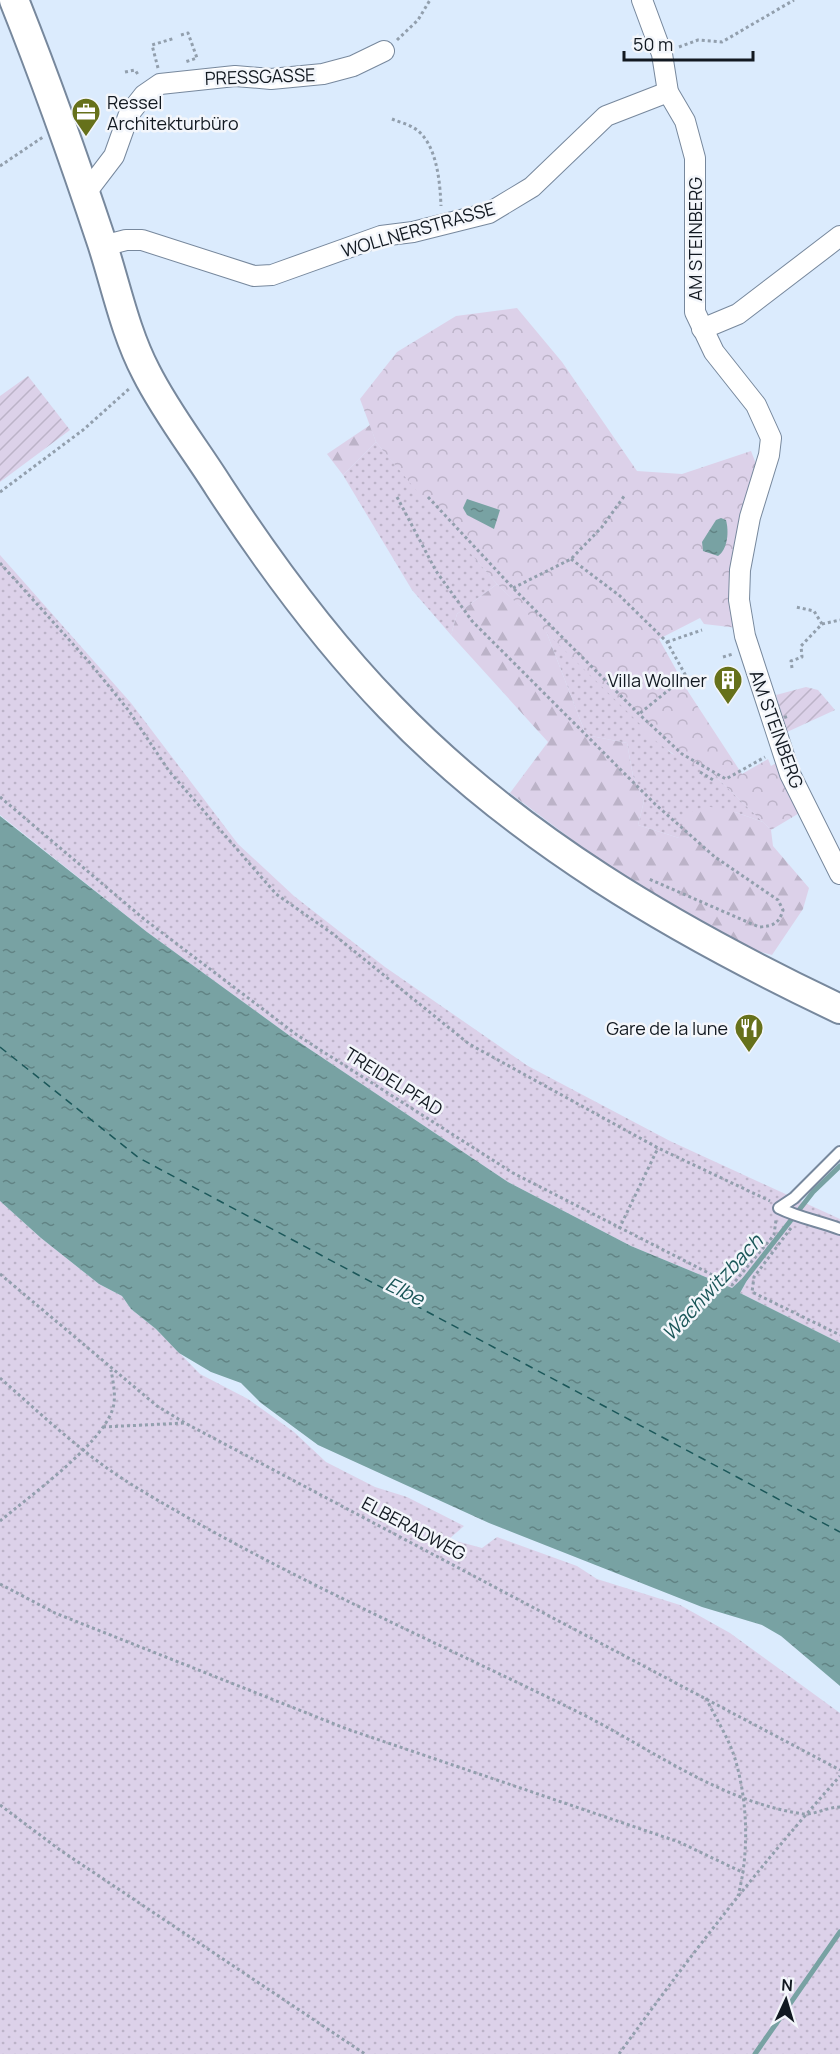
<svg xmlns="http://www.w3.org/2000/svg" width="840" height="2054" font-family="Manrope,sans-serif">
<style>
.grass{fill:url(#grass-dots)}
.forest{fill:url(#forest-firs)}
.park{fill:url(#park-crowns)}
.garden{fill:url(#garden-furrows)}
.water{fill:url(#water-ripples)}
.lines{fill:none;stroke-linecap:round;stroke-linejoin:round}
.stream{stroke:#78a2a3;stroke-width:5}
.ferry{stroke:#1b5759;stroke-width:1.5;stroke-dasharray:8 6;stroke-linecap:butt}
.lane-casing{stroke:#77889d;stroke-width:14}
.street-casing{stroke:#77889d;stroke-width:22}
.secondary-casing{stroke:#77889d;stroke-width:32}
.path{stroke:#929fad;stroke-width:3;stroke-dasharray:3 3;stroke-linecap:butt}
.lane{stroke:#fff;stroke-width:10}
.street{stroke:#fff;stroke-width:20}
.secondary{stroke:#fff;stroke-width:28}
.path-bridge{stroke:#929fad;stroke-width:3;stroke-dasharray:3 3;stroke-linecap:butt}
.labels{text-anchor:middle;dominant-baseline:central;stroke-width:5;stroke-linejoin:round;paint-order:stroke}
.street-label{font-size:18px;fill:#121921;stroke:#f3f6fb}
.poi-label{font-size:18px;fill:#121921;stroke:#f3f6fb;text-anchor:end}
.water-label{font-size:20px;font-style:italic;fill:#1b5759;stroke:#f3f6fb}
</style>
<defs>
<pattern id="grass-dots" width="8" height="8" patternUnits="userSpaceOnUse" patternTransform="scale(1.5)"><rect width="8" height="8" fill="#dcd1e9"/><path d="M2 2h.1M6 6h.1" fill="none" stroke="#bcb3c8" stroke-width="1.8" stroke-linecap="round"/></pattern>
<pattern id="forest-firs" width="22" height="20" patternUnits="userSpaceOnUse" patternTransform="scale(1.5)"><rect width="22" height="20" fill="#dcd1e9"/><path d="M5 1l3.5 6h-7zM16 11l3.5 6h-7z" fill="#bcb3c8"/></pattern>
<pattern id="park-crowns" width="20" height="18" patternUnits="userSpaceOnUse" patternTransform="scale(1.5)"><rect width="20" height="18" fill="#dcd1e9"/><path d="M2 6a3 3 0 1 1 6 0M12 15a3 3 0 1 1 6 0" fill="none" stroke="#bcb3c8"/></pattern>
<pattern id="garden-furrows" width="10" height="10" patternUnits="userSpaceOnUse" patternTransform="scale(1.5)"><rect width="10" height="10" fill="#dcd1e9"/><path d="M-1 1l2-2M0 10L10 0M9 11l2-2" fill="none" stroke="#bcb3c8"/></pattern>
<pattern id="water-ripples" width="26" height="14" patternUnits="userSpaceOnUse" patternTransform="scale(1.5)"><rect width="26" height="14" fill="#78a2a3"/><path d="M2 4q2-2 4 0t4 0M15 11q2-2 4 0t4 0" fill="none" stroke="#618384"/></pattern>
</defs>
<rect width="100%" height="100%" fill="#dbebfd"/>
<g class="grass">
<path d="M 376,442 L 497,584 L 457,614 L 451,635 L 412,590 L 343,475 Z"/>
<path d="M 0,555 L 131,703 L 238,844 L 294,896 L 385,967 L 528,1066 L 670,1141 L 840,1219 L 840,1343 L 740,1293 L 750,1275 L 748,1274 L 732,1288 L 631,1246 L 508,1182 L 290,1036 L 147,932 L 0,815 Z"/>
<path d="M 546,631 L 671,753 L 712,773 L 763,822 L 735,812 L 679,838 L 638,825 L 644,801 L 633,776 L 627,743 L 586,735 Z"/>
<path d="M 0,1201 L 41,1238 L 99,1284 L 122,1296 L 131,1309 L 156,1329 L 200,1374 L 248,1399 L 294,1432 L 326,1462 L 375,1487 L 407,1497 L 464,1526 L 449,1539 L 482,1548 L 497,1537 L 577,1566 L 597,1579 L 680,1605 L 730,1633 L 840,1713 L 840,2054 L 0,2054 Z"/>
</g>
<g class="forest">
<path d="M 370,425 L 376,442 L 343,475 L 327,454 Z"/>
<path d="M 497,584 L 546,631 L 586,735 L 627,743 L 633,776 L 644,801 L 638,825 L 679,838 L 686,814 L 706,806 L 735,812 L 763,822 L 771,830 L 773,846 L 809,888 L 803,909 L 772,955 L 757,951 L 619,875 L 510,793 L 548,742 L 451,635 L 457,614 Z"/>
</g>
<path class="park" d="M 517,308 L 562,362 L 637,471 L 682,474 L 751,451 L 758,469 L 738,628 L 704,624 L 700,618 L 659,639 L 689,693 L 742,774 L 768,759 L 771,766 L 778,762 L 801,812 L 771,830 L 712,773 L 680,759 L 641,730 L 642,726 L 497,584 L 421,496 L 376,442 L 360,399 L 397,352 L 456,316 Z"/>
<g class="garden">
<path d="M 28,376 L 70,430 L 0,482 L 0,396 Z"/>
<path d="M 806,687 L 818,690 L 835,710 L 787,732 L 776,695 Z"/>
</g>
<g class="water">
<path d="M 467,499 L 500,510 L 494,529 L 467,515 L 463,508 Z"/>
<path d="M 721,518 L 726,520 C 729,531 728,549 718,556 L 703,551 L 702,542 L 716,520 Z"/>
<path d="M 0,816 L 147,932 L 290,1036 L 508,1182 L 631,1246 L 732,1288 L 748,1273 L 750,1275 L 740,1293 L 840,1343 L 840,1686 L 781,1636 L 762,1625 L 702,1607 L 489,1523 L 318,1445 L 261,1403 L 241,1383 L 211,1372 L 179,1353 L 156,1329 L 131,1309 L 122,1296 L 99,1284 L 41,1238 L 0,1201 Z"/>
</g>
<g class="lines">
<g class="stream">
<path d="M 745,1279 L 813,1192 L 840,1166"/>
<path d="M 755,2054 L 840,1932"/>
</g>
<path class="ferry" d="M 0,1047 L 139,1158 L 840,1532"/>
<g class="lane-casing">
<path id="lane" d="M 840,1152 L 794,1198 L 779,1208 C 799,1218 819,1221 840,1229"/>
</g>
<g class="street-casing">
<g id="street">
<path d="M 642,0 L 662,54 L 668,92 L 685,121 L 695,158 L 695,312 L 714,352 L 756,405 L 771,438 L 769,455 L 750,517 L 740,570 L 739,600 L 745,636 L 790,774 L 840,874"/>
<path d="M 85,194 L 114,156 L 129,114 L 144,95 L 160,84 L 235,76 L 271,79 L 323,74 L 353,66 L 384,51"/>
<path d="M 103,246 L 126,240 L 142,240 L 254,276 L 272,275 L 381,236 L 413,232 L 489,213 L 532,187 L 606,116 L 668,92"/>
<path d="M 702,329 L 738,314 L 840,236"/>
</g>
</g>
<g class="secondary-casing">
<path id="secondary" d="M 14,0 C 46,80 75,162 102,243 C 116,286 125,332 146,372 C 166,412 195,449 219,487 C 270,565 325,640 390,707 C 517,839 676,931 840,1009"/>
</g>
<g class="path">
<path d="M 181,35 L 188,33 L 197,58 L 185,62"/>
<path d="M 397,40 L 418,20 L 430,0"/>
<path d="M 679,47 L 698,40 L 722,42 L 794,0"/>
<path d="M 158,68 L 152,45 L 175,38"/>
<path d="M 125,72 L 135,70 L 139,76"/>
<path d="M 392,119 C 399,122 408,124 414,128 C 437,142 440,182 441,206"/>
<path d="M 0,166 L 43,137"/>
<path d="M 0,492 L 83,430 L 130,388"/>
<path d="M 397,497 L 436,571 L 472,621 L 655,804 L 715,857 L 778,900 L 783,910 C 779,924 773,926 759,927 L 649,879"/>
<path d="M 428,497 L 513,588 L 639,714 L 682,754 L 726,779 L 765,757"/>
<path d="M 571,559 L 620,596 L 667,642 L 686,676 L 639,714"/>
<path d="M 0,563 L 90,663 L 129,711 L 169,771 L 276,894 L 333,934 L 469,1044 L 658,1148 L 770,1201"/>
<path d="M 513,588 L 571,559 L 602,527 L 625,495"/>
<path d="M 822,624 L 840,620"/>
<path d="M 667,642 L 702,630"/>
<path d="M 723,657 L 733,654"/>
<path d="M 792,668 L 791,661 L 802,657 L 801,646 L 822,624 L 814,611 L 796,607"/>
<path d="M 700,772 L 715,781"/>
<path d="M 0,797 L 144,919 L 297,1035 L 513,1173 L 732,1285 L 774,1235 L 776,1220"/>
<path d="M 791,1228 L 754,1277 L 752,1292 L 840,1335"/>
<path d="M 619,1229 L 658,1148"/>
<path d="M 0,1274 L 157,1406 L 185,1423 L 840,1770"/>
<path d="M 0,1378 C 43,1416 85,1456 134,1486 C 275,1572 428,1638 576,1711 C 651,1748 718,1801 803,1814 C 814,1815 828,1807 840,1807"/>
<path d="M 103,1427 L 185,1423"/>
<path d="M 0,1521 C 30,1496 99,1446 112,1411 C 117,1398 113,1382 111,1370"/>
<path d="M 0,1584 L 55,1613 L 347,1729 L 679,1842 L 744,1873"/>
<path d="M 706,1698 C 716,1719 730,1740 736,1762 C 748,1805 749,1854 738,1896"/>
<path d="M 0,1805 L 60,1850 L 365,2054"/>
<path d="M 619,2054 C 688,1958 761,1864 840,1776"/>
</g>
<use href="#lane" class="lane"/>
<use href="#street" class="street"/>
<use href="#secondary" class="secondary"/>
<path class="path-bridge" d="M 767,723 L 789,716"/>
</g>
<defs>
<g id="office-pin" transform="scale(1.5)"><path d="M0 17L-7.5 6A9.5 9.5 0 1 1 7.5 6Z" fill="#66711b" stroke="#f3f6fb"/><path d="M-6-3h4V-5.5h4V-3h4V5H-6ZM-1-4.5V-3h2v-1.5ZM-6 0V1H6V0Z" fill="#fff"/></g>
<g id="building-pin" transform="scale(1.5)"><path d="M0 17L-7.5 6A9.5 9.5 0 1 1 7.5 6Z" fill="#66711b" stroke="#f3f6fb"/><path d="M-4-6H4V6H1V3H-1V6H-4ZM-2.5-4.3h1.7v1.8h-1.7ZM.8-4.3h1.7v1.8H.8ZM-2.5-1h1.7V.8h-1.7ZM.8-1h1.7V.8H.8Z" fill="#fff"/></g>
<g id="restaurant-pin" transform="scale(1.5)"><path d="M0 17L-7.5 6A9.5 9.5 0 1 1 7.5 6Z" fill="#66711b" stroke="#f3f6fb"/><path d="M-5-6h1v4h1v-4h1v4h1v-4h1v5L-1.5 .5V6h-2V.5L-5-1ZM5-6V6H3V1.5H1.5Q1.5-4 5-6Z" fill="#fff"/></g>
</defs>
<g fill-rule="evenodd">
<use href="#office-pin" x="86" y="112"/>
<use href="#building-pin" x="728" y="680"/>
<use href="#restaurant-pin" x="749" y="1028"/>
</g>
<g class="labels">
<g class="street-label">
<text transform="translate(260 76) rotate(-2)">PRESSGASSE</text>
<text transform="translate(418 229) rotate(-16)">WOLLNERSTRASSE</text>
<text transform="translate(695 239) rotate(-90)">AM STEINBERG</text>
<text transform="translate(777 729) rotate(70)">AM STEINBERG</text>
<text transform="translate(394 1081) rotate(32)">TREIDELPFAD</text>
<text transform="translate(414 1528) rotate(28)">ELBERADWEG</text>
</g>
<g class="poi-label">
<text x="107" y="102" text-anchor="start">Ressel<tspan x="107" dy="21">Architekturbüro</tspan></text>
<text x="707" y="680">Villa Wollner</text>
<text x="728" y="1028">Gare de la lune</text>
</g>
<g class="water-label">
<text transform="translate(712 1287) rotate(-47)">Wachwitzbach</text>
<text transform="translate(405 1291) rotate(26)">Elbe</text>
</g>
</g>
<g transform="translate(786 2000) rotate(4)" stroke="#f3f6fb" stroke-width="4.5" paint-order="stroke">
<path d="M0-4.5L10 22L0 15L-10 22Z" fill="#121921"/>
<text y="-9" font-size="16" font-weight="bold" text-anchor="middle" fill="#121921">N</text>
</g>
<path d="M624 51v9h129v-9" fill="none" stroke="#121921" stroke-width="3"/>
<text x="633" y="51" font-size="18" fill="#121921" stroke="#f3f6fb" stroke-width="4.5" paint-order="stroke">50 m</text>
</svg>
